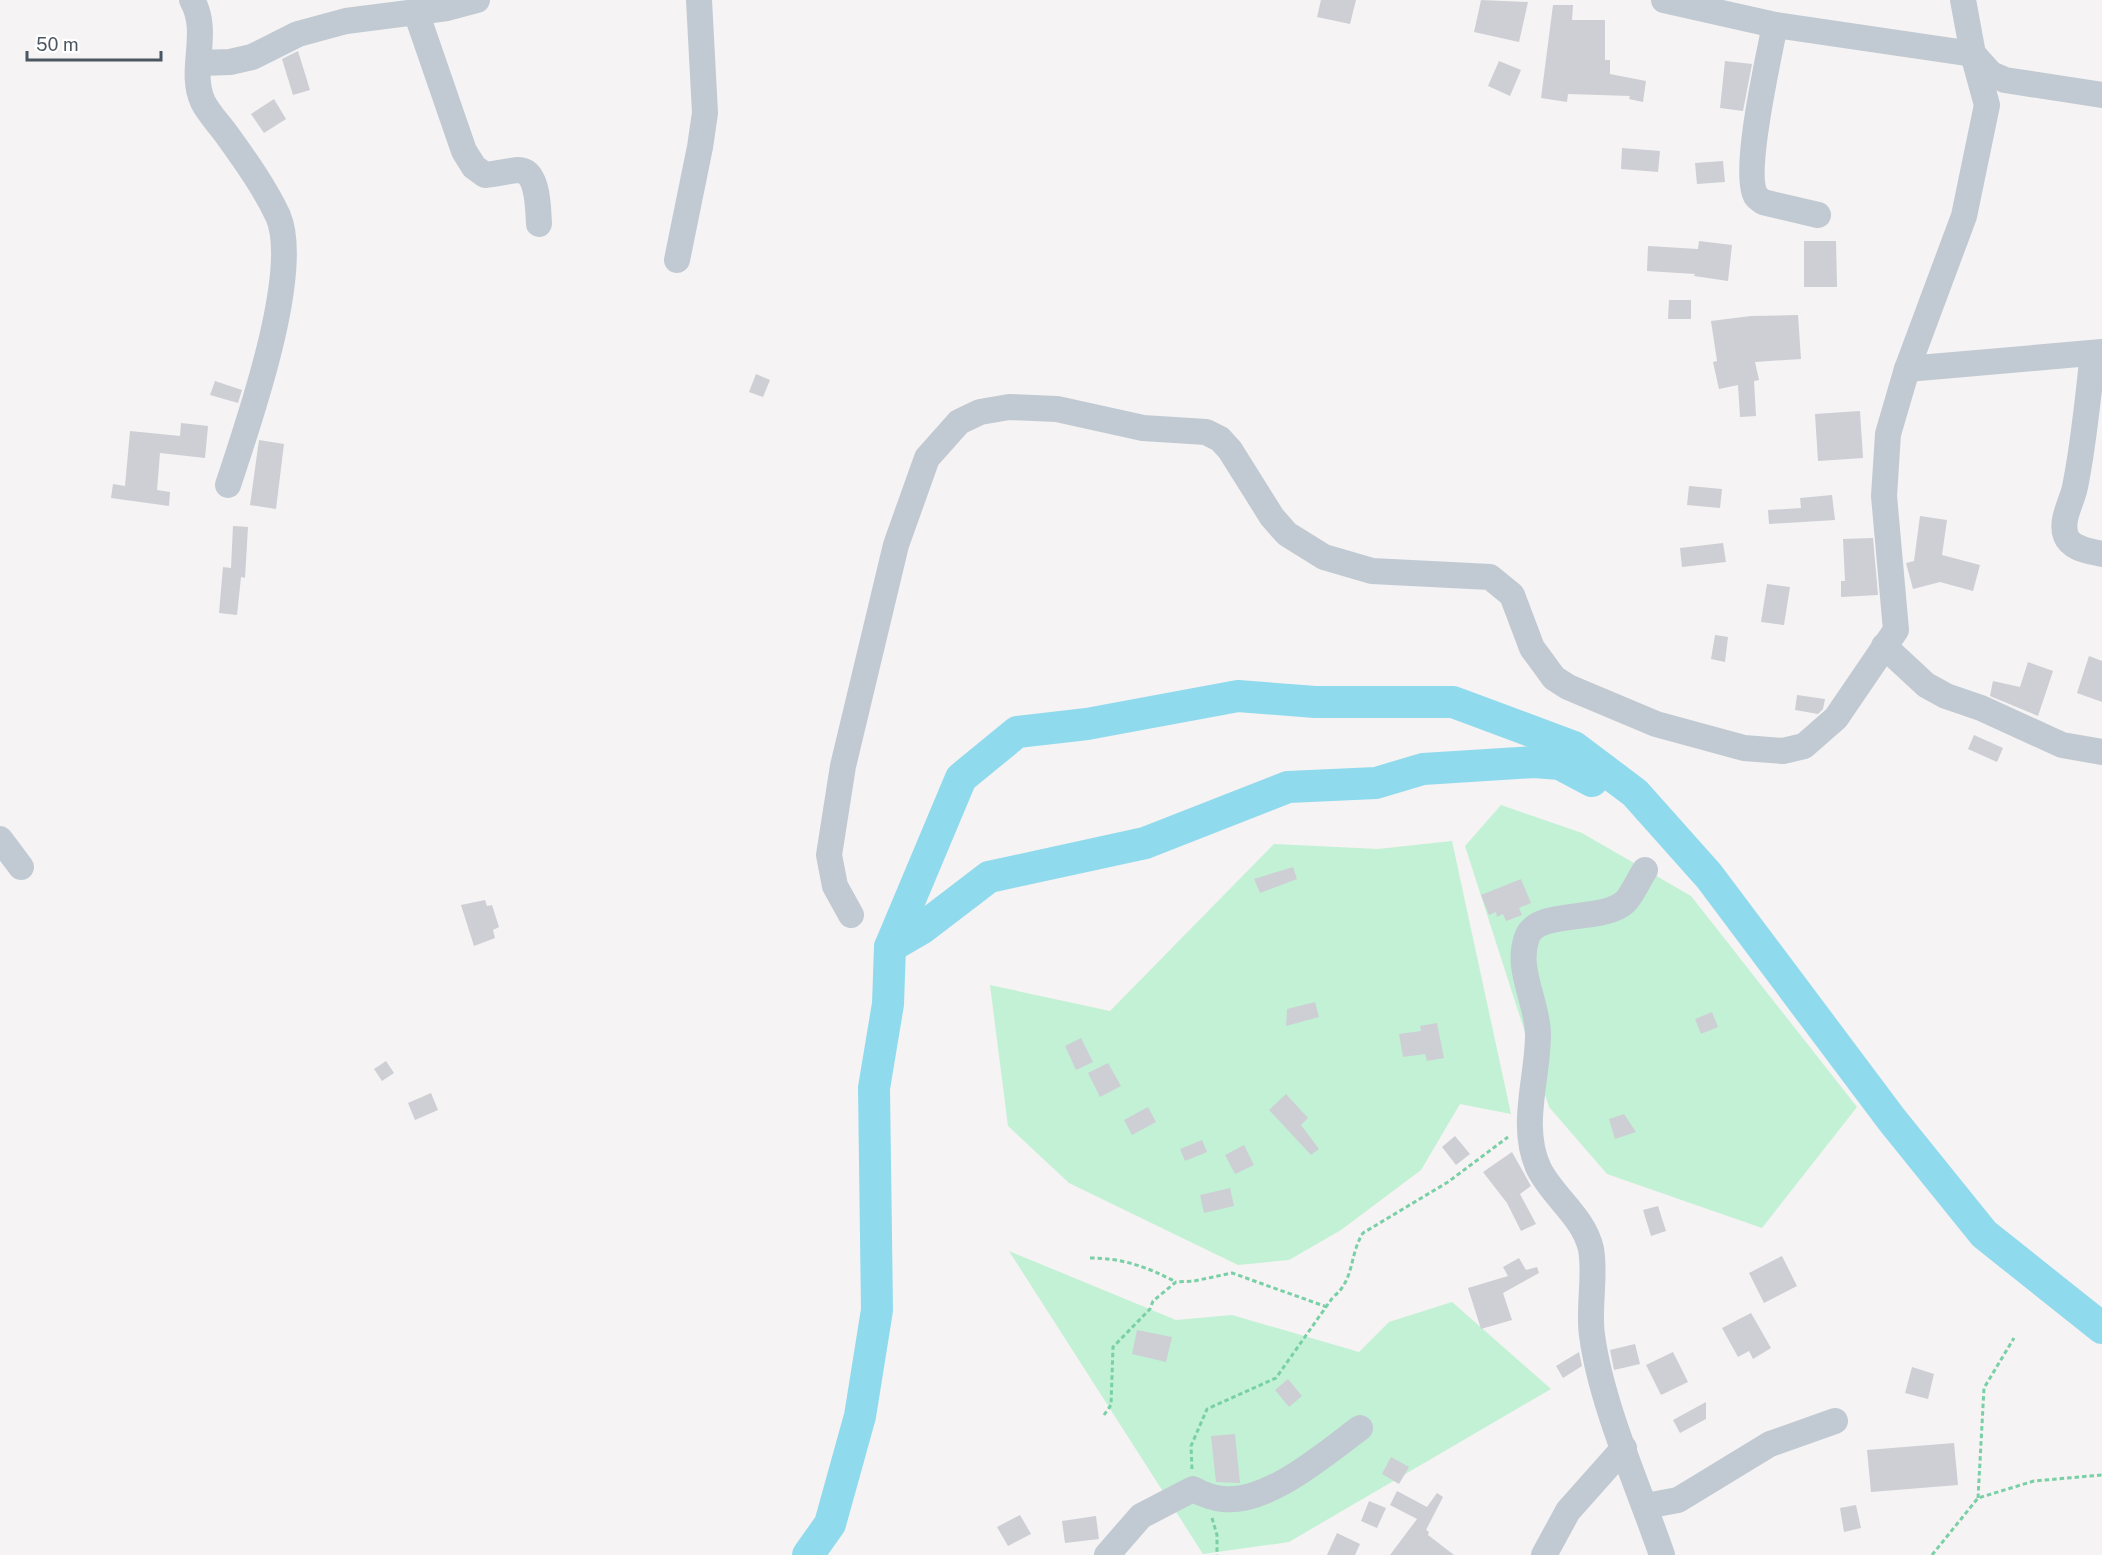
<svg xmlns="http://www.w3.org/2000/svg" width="2102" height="1555" font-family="'Public Sans',sans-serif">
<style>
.green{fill:#c3f1d5}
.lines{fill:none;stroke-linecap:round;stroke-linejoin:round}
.river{stroke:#90daee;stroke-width:32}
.building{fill:#cdcfd5}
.path{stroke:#7ad0a6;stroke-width:3;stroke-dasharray:4.5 3;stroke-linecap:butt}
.minor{stroke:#c1cad2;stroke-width:26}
</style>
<rect width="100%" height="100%" fill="#f5f3f3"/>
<g class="green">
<path d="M 1501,805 L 1582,833 L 1691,896 L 1857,1107 L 1762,1228 L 1607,1174 L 1549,1107 L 1465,846 Z"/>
<path d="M 1452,841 L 1511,1114 L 1460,1104 L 1421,1170 L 1341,1230 L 1289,1260 L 1238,1265 L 1069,1183 L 1008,1126 L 990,985 L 1110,1011 L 1274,844 L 1378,849 Z"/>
<path d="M 1009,1251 L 1176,1320 L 1232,1315 L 1359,1352 L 1389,1322 L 1452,1302 L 1551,1389 L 1289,1542 L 1203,1554 Z"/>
</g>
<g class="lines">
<g class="river">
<path d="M 890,947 L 921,929 L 989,877 L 1145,843 L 1288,787 L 1376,783 L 1423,769 L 1534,762 L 1560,764 L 1592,781"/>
<path d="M 808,1555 L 830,1524 L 860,1416 L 877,1310 L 874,1088 L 888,1004 L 890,947 L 961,778 L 1017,732 L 1087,724 L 1238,696 L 1315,702 L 1453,702 L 1574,747 L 1635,793 L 1709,876 L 1892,1120 L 1984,1234 L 2102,1328"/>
</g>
</g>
<g class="building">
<path d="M 1321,0 L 1356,0 L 1350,24 L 1317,17 Z"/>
<path d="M 1481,0 L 1528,2 L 1519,42 L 1474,32 Z"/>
<path d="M 1553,5 L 1573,5 L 1572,20 L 1605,20 L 1605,60 L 1610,60 L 1610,74 L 1646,81 L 1643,102 L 1629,99 L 1630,96 L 1568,94 L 1567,102 L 1541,98 Z"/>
<path d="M 298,51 L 310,90 L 293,95 L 282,59 Z"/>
<path d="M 1499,61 L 1521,70 L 1510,96 L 1488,86 Z"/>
<path d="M 1725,61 L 1752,64 L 1743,111 L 1720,108 Z"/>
<path d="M 274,99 L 286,119 L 264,133 L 251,114 Z"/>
<path d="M 1622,148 L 1660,151 L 1658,172 L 1621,169 Z"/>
<path d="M 1723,161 L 1725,182 L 1697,184 L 1695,163 Z"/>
<path d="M 1699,241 L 1732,245 L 1728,281 L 1694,276 L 1695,274 L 1647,271 L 1648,246 L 1698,249 Z"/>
<path d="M 1804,241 L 1836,241 L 1837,287 L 1804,287 Z"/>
<path d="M 1669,300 L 1691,300 L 1691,319 L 1668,319 Z"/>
<path d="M 1798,315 L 1801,359 L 1755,362 L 1759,380 L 1754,381 L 1756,416 L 1740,417 L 1738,385 L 1719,389 L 1713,362 L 1717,361 L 1711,321 L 1751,316 Z"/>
<path d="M 756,374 L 770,380 L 763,397 L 749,392 Z"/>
<path d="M 215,381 L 242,390 L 238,403 L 210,395 Z"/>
<path d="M 1860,411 L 1863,458 L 1818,461 L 1815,414 Z"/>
<path d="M 181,423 L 208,426 L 205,458 L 160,453 L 157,490 L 170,492 L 169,506 L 111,498 L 113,484 L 125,486 L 130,431 L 180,436 Z"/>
<path d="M 259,440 L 284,444 L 276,509 L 250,505 Z"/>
<path d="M 1689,486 L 1722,489 L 1720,508 L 1687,505 Z"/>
<path d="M 1832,495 L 1835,520 L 1769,524 L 1768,510 L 1801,508 L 1800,498 Z"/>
<path d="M 1920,516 L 1947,520 L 1942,555 L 1980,565 L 1973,591 L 1940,582 L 1913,589 L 1906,563 L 1914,561 Z"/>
<path d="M 233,526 L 248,527 L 245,578 L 241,577 L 237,615 L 219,613 L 223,567 L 231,568 Z"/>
<path d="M 1873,538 L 1878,595 L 1841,597 L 1841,581 L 1845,581 L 1843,539 Z"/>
<path d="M 1723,543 L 1726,562 L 1682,567 L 1680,548 Z"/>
<path d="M 1767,584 L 1790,587 L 1784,625 L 1761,622 Z"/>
<path d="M 1715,635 L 1728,637 L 1725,662 L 1711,659 Z"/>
<path d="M 2089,656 L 2102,661 L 2102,702 L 2077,693 Z"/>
<path d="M 2028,662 L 2053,671 L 2038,716 L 1990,696 L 1993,681 L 2020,687 Z"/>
<path d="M 1797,695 L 1825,699 L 1823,709 L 1818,714 L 1795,710 Z"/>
<path d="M 1974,735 L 2003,748 L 1997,762 L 1968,749 Z"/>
<path d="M 1293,867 L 1297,879 L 1260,893 L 1254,879 Z"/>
<path d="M 1521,879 L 1531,903 L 1519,908 L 1522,915 L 1506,921 L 1503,914 L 1497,917 L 1496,912 L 1489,915 L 1481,895 Z"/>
<path d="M 485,900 L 487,906 L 492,905 L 499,927 L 493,930 L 495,938 L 474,946 L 461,905 Z"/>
<path d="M 1315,1002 L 1319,1017 L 1286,1026 L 1287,1009 Z"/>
<path d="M 1712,1012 L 1718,1027 L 1701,1034 L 1695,1019 Z"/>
<path d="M 1437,1023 L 1444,1058 L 1427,1061 L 1425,1054 L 1403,1057 L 1399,1034 L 1421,1031 L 1420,1026 Z"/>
<path d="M 1081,1038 L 1093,1062 L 1076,1070 L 1065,1046 Z"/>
<path d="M 386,1061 L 394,1073 L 382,1081 L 374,1069 Z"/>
<path d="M 1108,1063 L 1121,1086 L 1100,1097 L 1088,1073 Z"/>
<path d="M 431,1093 L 438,1110 L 415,1120 L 408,1103 Z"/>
<path d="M 1286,1094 L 1308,1118 L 1301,1125 L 1319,1149 L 1311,1155 L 1269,1110 Z"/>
<path d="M 1148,1107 L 1156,1122 L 1132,1135 L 1124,1120 Z"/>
<path d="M 1624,1114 L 1636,1132 L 1615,1139 L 1609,1119 Z"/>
<path d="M 1455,1136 L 1470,1154 L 1456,1165 L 1442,1147 Z"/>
<path d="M 1202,1140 L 1207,1152 L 1185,1161 L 1180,1149 Z"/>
<path d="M 1244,1145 L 1254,1165 L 1235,1174 L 1225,1155 Z"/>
<path d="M 1512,1152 L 1531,1186 L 1520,1194 L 1536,1224 L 1521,1231 L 1507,1203 L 1483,1172 Z"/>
<path d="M 1230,1188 L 1234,1206 L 1204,1213 L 1200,1195 Z"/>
<path d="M 1658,1206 L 1666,1231 L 1651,1236 L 1643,1210 Z"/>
<path d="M 1782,1256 L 1797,1286 L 1764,1303 L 1749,1273 Z"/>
<path d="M 1519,1258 L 1526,1270 L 1537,1267 L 1539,1273 L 1503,1293 L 1512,1320 L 1481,1329 L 1468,1288 L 1508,1276 L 1503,1267 Z"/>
<path d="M 1751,1313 L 1771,1348 L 1753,1359 L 1749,1351 L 1738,1357 L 1722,1328 Z"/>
<path d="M 1137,1330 L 1172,1337 L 1166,1362 L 1132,1354 Z"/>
<path d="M 1635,1344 L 1640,1364 L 1614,1370 L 1610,1350 Z"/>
<path d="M 1579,1352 L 1582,1366 L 1563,1378 L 1556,1366 Z"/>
<path d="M 1673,1352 L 1688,1382 L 1661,1395 L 1646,1365 Z"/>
<path d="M 1912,1367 L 1934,1374 L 1928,1399 L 1905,1393 Z"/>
<path d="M 1288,1379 L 1302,1396 L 1289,1407 L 1275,1390 Z"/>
<path d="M 1706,1402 L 1706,1419 L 1680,1433 L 1673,1420 Z"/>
<path d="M 1235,1434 L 1240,1483 L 1216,1482 L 1211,1436 Z"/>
<path d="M 1954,1443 L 1958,1485 L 1871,1492 L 1867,1450 Z"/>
<path d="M 1391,1457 L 1409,1467 L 1399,1484 L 1382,1474 Z"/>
<path d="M 1397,1491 L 1427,1507 L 1437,1493 L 1443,1497 L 1426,1530 L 1429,1532 L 1428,1535 L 1454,1555 L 1390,1555 L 1417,1519 L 1390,1505 Z"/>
<path d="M 1369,1501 L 1386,1508 L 1377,1528 L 1361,1521 Z"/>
<path d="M 1856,1505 L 1861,1528 L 1844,1532 L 1840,1508 Z"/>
<path d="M 1020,1515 L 1031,1534 L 1008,1546 L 997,1527 Z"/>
<path d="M 1096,1516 L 1099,1539 L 1065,1543 L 1062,1521 Z"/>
<path d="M 1337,1533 L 1360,1544 L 1355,1555 L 1327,1555 Z"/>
</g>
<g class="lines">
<g class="path">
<path d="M 1090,1258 C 1123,1258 1147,1267 1176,1282"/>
<path d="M 1104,1415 L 1111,1405 L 1113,1347 L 1150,1309 L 1153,1301 L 1176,1282 L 1194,1281 L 1232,1273 L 1327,1307"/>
<path d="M 1192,1469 L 1191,1446 L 1207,1409 L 1276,1378 L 1333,1297 C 1355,1280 1349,1255 1363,1233 L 1448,1182 L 1508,1137"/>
<path d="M 1978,1498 L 1984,1388 L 2014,1338"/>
<path d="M 1212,1518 L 1217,1535 L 1217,1555"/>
<path d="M 1932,1555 L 1978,1498 L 2034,1481 L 2102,1475"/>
</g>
<g class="minor">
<path d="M 192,0 C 211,33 188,70 203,102 C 209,114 220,125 227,135 C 245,160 265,188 278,216 C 302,272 247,427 228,485"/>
<path d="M 1664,0 L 1775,25 L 1973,54 L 1991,74 L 2005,80 L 2102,95"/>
<path d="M 416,12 L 464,151 L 474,167 L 485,175 C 496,174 507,171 518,170 C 539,170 538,210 539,224"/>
<path d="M 1775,25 C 1769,56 1742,173 1756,196 C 1758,199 1761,200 1763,202 L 1818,215"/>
<path d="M 200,63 L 230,62 L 252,57 L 298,34 L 346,21 L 447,8 L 477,0"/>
<path d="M 677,260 L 700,147 L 705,113 L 699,0"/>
<path d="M 2093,353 C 2088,397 2084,443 2075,487 C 2072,502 2060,520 2066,536 C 2071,549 2090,551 2102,554"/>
<path d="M 1907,369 L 2102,352"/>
<path d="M 1884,646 L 1926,685 L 1946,696 L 1981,708 L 2062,745 L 2102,752"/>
<path d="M 0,839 L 21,867"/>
<path d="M 1645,870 C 1639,879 1633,893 1626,901 C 1603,924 1538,908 1527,937 C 1515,970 1538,1002 1538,1035 C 1538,1078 1519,1127 1539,1169 C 1553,1197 1584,1217 1591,1249 C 1596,1275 1588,1308 1592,1335 C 1601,1404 1639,1488 1662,1555"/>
<path d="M 851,915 L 835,886 L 829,855 L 843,766 L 896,545 L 927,458 L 959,422 L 980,412 L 1009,407 L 1057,409 L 1143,428 L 1206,432 L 1220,439 L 1230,450 L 1272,517 L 1287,534 L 1324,557 L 1372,571 L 1490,577 L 1512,595 L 1532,648 L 1554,678 L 1568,687 L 1656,724 L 1744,748 L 1783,751 L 1804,746 L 1836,718 L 1896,630 L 1884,496 L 1888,434 L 1907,369 L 1964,216 L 1987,105 L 1973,54 L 1963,0"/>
<path d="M 1646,1506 L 1678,1500 L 1770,1444 L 1835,1421"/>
<path d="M 1107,1555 L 1141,1516 L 1193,1489 C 1202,1494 1212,1498 1223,1499 C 1268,1504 1326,1453 1360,1428"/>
<path d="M 1544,1555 L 1568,1511 L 1624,1448"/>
</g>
</g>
<path d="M27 51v9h134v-9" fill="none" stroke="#4a5661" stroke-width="3"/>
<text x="36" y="51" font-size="18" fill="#4a5661" stroke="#ffffff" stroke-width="4.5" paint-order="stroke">50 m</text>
</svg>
